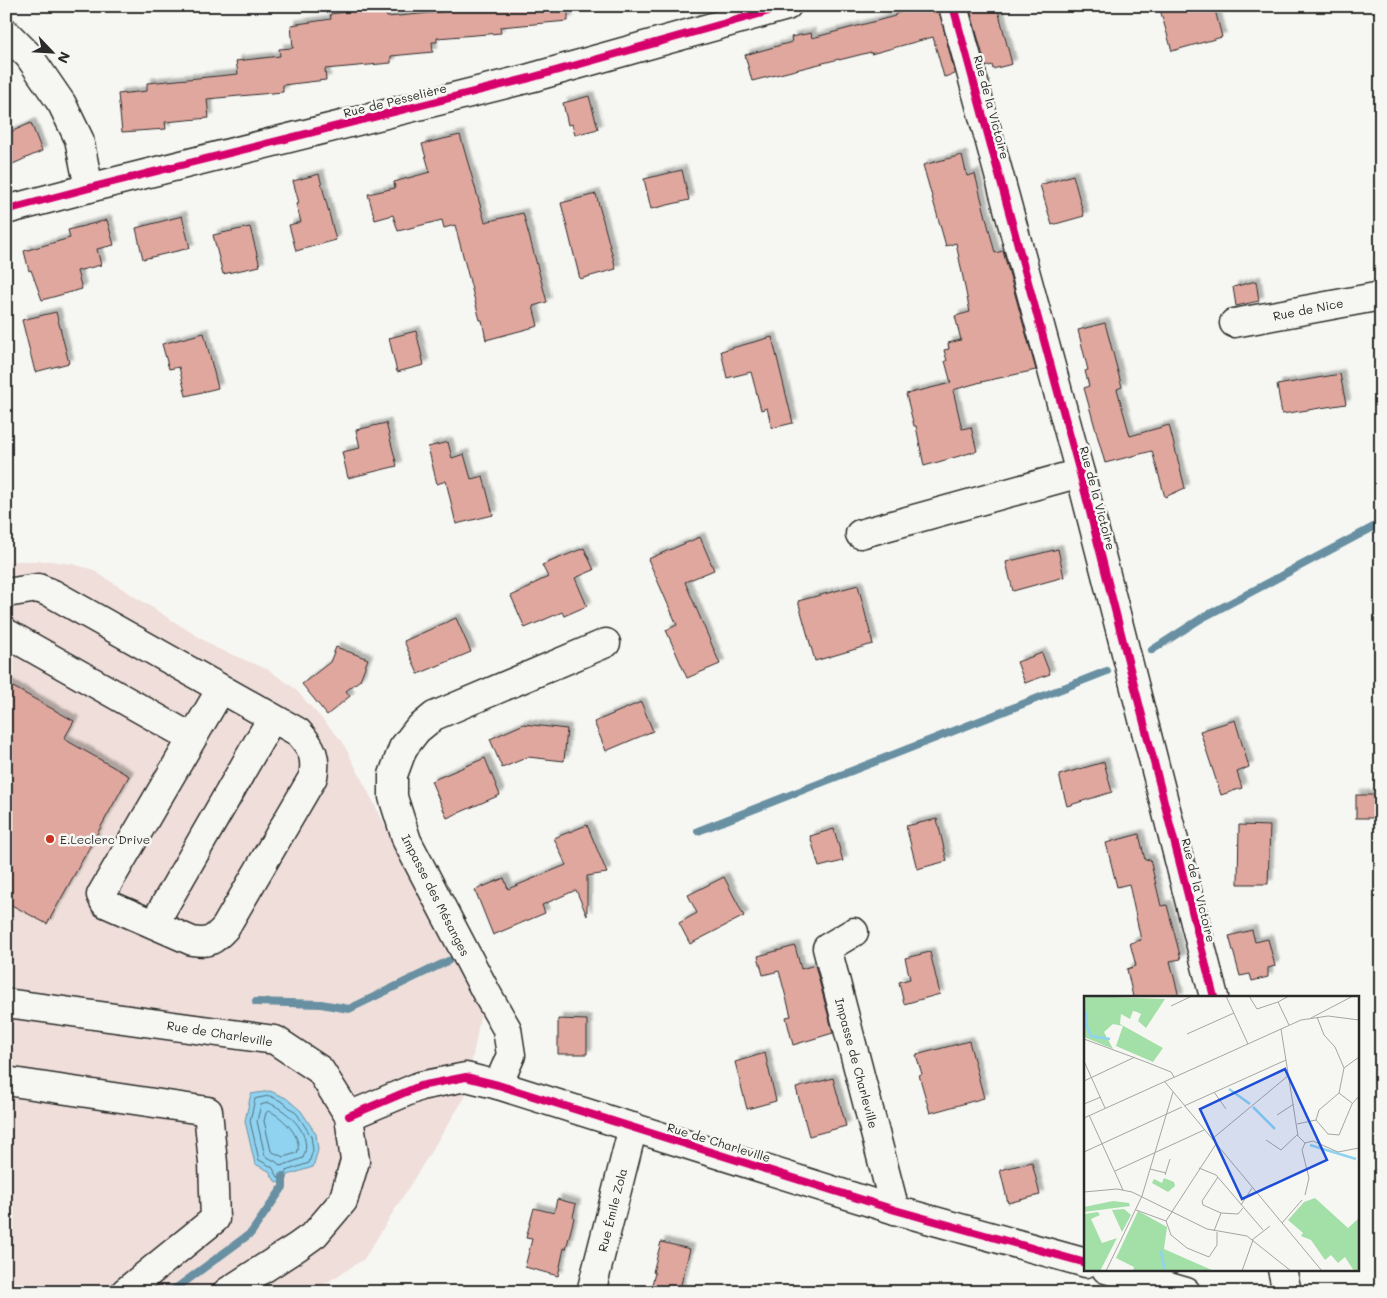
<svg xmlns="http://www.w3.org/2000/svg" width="1387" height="1298" font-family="Mali,sans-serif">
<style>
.built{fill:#efded9}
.water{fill:#8fd3f1;stroke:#6790a2}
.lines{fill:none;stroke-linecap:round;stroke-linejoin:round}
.shore{stroke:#536e7a;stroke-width:1}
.stream{stroke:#6790a2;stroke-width:8}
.building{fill:#e0a79e;stroke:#2b2b2b;filter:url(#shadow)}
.minor-casing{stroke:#2b2b2b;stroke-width:31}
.minor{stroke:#f6f6f2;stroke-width:28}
.cycleway-casing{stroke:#f6f6f2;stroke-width:11}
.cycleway{stroke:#d6006c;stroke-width:8}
.poi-dot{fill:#c8321e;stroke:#f6f6f2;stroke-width:2}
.labels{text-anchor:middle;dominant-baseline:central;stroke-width:5;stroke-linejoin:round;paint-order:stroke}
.street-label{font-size:12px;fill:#2b2b2b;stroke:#f6f6f2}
.poi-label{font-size:12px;fill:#2b2b2b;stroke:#f6f6f2;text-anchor:start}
.inset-river{fill:none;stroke:#8fd3f1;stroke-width:2.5}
.inset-road{fill:none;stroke:#a5a5a2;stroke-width:1}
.view{fill:#1d4ed8;fill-opacity:0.15;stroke:#1d4ed8;stroke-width:2.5}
.inset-edge{fill:none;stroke:#2b2b2b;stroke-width:2.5}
</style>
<defs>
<filter id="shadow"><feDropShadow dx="4.5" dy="-4.5" stdDeviation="1" flood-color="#0004"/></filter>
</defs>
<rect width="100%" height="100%" fill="#f6f6f2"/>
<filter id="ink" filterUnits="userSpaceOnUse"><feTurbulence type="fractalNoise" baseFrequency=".02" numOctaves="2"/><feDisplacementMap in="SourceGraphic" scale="10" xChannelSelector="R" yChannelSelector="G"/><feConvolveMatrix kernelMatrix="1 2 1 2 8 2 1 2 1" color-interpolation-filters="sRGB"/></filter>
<g filter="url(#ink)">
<path class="built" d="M 16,561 L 51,561 L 72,564 L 91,569 L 216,648 L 269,670 L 294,688 L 342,741 L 481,1013 L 465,1097 L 364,1259 L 312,1292 L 6,1292 L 6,562 Z"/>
<path class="water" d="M 270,1091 L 286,1098 L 301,1111 L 316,1134 L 318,1150 L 313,1167 L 288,1175 L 285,1186 L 275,1181 L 269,1171 L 255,1164 L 245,1121 L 251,1094 Z"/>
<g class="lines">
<g class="shore">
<path d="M 270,1096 L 283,1102 L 297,1114 L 311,1136 L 313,1150 L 309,1163 L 286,1171 L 281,1178 L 278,1177 L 272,1167 L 259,1160 L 250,1121 L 255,1099 Z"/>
<path d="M 269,1103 C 289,1111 314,1135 303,1158 L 281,1166 L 275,1161 L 265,1156 L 257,1121 L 261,1105 Z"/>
<path d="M 269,1111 C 282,1116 304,1138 297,1153 L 283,1157 L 271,1151 L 264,1121 L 266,1113 Z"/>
</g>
<g class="stream">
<path d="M 1152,650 L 1202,618 L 1381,523"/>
<path d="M 698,831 L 1107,671"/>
<path d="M 256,1002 L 321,1004 L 349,1009 L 448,961"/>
<path d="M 171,1292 L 251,1233 L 283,1187 L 283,1176"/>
</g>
</g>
<g class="building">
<path d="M 452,6 L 568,6 L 568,21 L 500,27 L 501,33 L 437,38 L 437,42 L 432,42 L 433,52 L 391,56 L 391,63 L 325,69 L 326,80 L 283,85 L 283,92 L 207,99 L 209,118 L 165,122 L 166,129 L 122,132 L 118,94 L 147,91 L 147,83 L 238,74 L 236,61 L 280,56 L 279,49 L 293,48 L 291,25 L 331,19 L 330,14 L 385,7 L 387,17 L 453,11 Z"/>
<path d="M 921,6 L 938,6 L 955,74 L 944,77 L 933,37 L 871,54 L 871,52 L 839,60 L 839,59 L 752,81 L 745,55 L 792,42 L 791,37 L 811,33 L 812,38 L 895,16 L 895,14 Z"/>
<path d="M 969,6 L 997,6 L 1012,64 L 993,69 L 992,65 L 986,67 Z"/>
<path d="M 1159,6 L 1214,6 L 1222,37 L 1172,51 Z"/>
<path d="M 589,96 L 598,129 L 575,135 L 572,124 L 568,125 L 563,103 Z"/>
<path d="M 31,123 L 42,151 L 6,167 L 6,134 Z"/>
<path d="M 460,135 L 485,222 L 523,213 L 547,302 L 533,306 L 538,326 L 486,340 L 482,320 L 480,320 L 455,225 L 444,228 L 442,220 L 398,231 L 393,215 L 375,220 L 368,194 L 395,188 L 394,182 L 430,172 L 422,144 Z"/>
<path d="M 962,155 L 967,176 L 975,174 L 995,253 L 1003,251 L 1036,370 L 981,382 L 953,390 L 962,429 L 971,427 L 977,451 L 924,466 L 916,426 L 914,426 L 906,394 L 951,383 L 945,361 L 947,361 L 944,350 L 949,349 L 948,343 L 961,340 L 955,316 L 970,312 L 956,243 L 946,246 L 923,165 Z"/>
<path d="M 682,170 L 689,200 L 651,209 L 644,179 Z"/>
<path d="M 319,174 L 336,240 L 296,251 L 289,225 L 301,222 L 296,204 L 299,203 L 293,181 Z"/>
<path d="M 1073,175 L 1084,216 L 1052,225 L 1040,185 Z"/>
<path d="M 596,194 L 616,269 L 580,279 L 561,203 Z"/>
<path d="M 182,216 L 190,248 L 143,259 L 136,228 Z"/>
<path d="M 107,220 L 114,245 L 97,249 L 101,265 L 77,271 L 82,289 L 42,300 L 31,270 L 29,271 L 24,251 L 70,238 L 68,230 Z"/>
<path d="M 250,227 L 260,266 L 223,274 L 213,235 Z"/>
<path d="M 1256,281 L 1259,301 L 1236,306 L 1233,287 Z"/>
<path d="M 56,312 L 69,363 L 35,372 L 22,320 Z"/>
<path d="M 1105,323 L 1122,387 L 1117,389 L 1130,436 L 1169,425 L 1185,488 L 1165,497 L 1152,451 L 1105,463 L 1084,388 L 1089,386 L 1085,371 L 1088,370 L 1078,330 Z"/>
<path d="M 416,331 L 424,365 L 397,372 L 389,338 Z"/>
<path d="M 204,333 L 218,388 L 186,396 L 179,367 L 169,369 L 162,344 Z"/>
<path d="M 772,337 L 793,423 L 772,428 L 767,408 L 761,410 L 751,372 L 727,378 L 721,351 Z"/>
<path d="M 1340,374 L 1346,404 L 1282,414 L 1277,385 Z"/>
<path d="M 386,423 L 397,466 L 348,478 L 342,452 L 360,448 L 356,430 Z"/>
<path d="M 448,442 L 452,458 L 464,454 L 471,479 L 483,476 L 493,515 L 456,524 L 446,481 L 437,484 L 428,447 Z"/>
<path d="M 700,537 L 714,570 L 685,582 L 720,664 L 687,678 L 666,630 L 677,625 L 648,559 Z"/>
<path d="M 584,548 L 594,570 L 575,578 L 587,606 L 564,616 L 562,612 L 525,628 L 511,596 L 531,587 L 531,585 L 548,577 L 542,565 Z"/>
<path d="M 1058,549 L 1064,577 L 1013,591 L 1006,562 Z"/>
<path d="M 858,585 L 873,644 L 815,661 L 798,601 Z"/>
<path d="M 456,618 L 471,652 L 418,674 L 404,641 Z"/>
<path d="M 336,647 L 368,659 L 360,680 L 346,691 L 350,696 L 327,715 L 302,684 L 330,662 Z"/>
<path d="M 1042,653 L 1050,674 L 1025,683 L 1017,662 Z"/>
<path d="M 6,683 L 74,721 L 64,739 L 129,776 L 47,924 L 6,902 Z"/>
<path d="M 641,702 L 653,731 L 606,751 L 594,722 Z"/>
<path d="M 1235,720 L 1249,767 L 1237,772 L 1242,788 L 1221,795 L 1200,731 Z"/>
<path d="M 524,724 L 567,729 L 564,761 L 528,757 L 502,768 L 490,739 Z"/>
<path d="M 485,758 L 500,795 L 447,818 L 431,781 Z"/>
<path d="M 1104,762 L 1112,792 L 1067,806 L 1059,775 Z"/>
<rect x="1356" y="795" width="22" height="23"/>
<path d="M 937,819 L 947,861 L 917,869 L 906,826 Z"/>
<path d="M 587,825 L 607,873 L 587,876 L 587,916 L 576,890 L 542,905 L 545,913 L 493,935 L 475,890 L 504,878 L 508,889 L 566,865 L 554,838 Z"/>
<path d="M 1239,825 L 1270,826 L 1268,884 L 1238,884 Z"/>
<path d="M 834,829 L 843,861 L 819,867 L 810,836 Z"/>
<path d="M 1139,834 L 1145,860 L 1150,859 L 1161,906 L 1167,905 L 1181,959 L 1170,961 L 1179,997 L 1133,997 L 1127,969 L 1136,966 L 1130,943 L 1141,940 L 1129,884 L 1117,887 L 1106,843 Z"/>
<path d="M 724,877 L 744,916 L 690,944 L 679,923 L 697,913 L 688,895 Z"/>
<path d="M 1252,930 L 1255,942 L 1268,939 L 1275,966 L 1268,968 L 1268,977 L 1252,981 L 1250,974 L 1240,976 L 1229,936 Z"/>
<path d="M 795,946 L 801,969 L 815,965 L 833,1033 L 793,1045 L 786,1017 L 791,1016 L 779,971 L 763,975 L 758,956 Z"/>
<path d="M 930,952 L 940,994 L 904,1004 L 899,982 L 910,979 L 905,958 Z"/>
<path d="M 558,1019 L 587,1020 L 587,1054 L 558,1054 Z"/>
<path d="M 969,1041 L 984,1098 L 930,1113 L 919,1075 L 922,1074 L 916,1055 Z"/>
<path d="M 765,1053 L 776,1101 L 747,1109 L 735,1062 Z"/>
<path d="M 833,1078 L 846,1126 L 809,1136 L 796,1088 Z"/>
<path d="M 1032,1162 L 1040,1195 L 1008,1203 L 1000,1170 Z"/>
<path d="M 557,1199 L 576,1204 L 573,1217 L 574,1218 L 566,1249 L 564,1248 L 558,1276 L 525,1267 L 532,1239 L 526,1238 L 534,1208 L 554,1213 Z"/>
<path d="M 661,1242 L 690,1249 L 679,1292 L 650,1292 L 655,1273 L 653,1272 Z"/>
</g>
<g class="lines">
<g class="minor-casing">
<g id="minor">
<path d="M 953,6 L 1080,473 L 1214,997"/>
<path d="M 6,33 L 29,56 L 62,104 L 79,139 L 89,188"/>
<path d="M 6,210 L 97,186 L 530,78 L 787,6"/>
<path d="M 1234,323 L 1381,296"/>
<path d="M 860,534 L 1080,473"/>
<path d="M 6,593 L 38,588 L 53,594 L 298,732 C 312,747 317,757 313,777 L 225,928 C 214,940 209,944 192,941 L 105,903 L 101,895 L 221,689"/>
<path d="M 6,633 L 192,738"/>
<path d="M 154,924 L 272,718"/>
<path d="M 854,932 L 827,948 L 895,1210"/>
<path d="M 6,1003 L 275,1040 L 320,1070 L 349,1116 L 355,1161 L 343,1201 L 315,1234 L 297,1247 L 227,1292"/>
<path d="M 6,1081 L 208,1111 L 213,1163 L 215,1219 L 125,1292"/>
<path d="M 498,1085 L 511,1055 L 507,1029 L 487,994 L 407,841 L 393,797 L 393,775 L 403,748 L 417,730 L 434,716 L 606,643"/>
<path d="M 349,1116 L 420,1086 L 466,1077 L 498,1085 L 895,1210 L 1086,1263"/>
<path d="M 1106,1269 L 1186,1292"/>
<path d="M 1282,1269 L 1287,1292"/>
<path d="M 591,1292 L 633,1127"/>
</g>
</g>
<use href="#minor" class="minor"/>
<g class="cycleway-casing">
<g id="cycleway">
<path d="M 953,6 L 1080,473 L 1214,997"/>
<path d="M 6,210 L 97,186 L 530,78 L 787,6"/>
<path d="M 349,1116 L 420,1086 L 466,1077 L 498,1085 L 895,1210 L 1086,1263"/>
</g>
</g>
<use href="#cycleway" class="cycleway"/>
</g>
</g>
<circle class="poi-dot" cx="50" cy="839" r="5"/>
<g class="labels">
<g class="street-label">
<text transform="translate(395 100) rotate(-14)">Rue de Pesselière</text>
<text transform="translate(992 107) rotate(75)">Rue de la Victoire</text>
<text transform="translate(1308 309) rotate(-11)">Rue de Nice</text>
<text transform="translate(1098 498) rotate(75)">Rue de la Victoire</text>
<text transform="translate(1199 890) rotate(76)">Rue de la Victoire</text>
<text transform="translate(436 895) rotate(63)">Impasse des Mésanges</text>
<text transform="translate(220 1033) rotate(9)">Rue de Charleville</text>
<text transform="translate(857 1063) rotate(75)">Impasse de Charleville</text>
<text transform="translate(719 1142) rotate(17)">Rue de Charleville</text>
<text transform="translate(612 1210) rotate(-76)">Rue Émile Zola</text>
</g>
<g class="poi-label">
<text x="60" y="839">E.Leclerc Drive</text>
</g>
</g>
<g transform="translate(1084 996)">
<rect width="275" height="275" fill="#f6f6f2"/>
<path d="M 0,0 L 81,3 L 62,32 L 54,25 L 57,18 L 53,16 L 49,15 L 46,23 L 37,18 L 36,28 L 79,52 L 69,66 L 32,50 L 39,30 L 29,28 L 20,36 L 29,53 L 0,41 ZM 80,182 L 90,186 L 91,190 L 84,196 L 68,187 L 70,183 L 78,187 ZM 231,202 L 264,232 L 275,222 L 275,275 L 270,275 L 261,261 L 254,267 L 247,259 L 241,264 L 227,244 L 217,240 L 219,237 L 204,224 L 220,206 ZM 29,205 L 45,207 L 46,210 L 0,216 L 0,211 ZM 40,213 L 47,219 L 38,236 L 28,214 ZM 54,215 L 83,231 L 80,253 L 130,275 L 49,275 L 50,271 L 32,262 ZM 14,216 L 16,219 L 7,223 L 18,247 L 33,242 L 16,275 L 0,275 L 0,218 Z" fill="#a3e0a7"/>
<path class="inset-river" d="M 0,12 L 3,21 L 2,28 L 7,40 L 26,43M 145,93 L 166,108M 169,111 L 191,133M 226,149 L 272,163M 77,255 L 81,275"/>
<path class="inset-road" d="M 142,0 L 164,48M 165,0 L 173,13 L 194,6M 205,0 L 194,6 L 205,29M 87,10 L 108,0M 227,22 L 269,0M 197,33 L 214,140 L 221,147M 103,38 L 150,17M 0,43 L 62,66 L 87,76 L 90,81M 0,65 L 21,112M 260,72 L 275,61M 0,85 L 51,61M 81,86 L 238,275M 130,96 L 142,113M 255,97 L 268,107M 0,108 L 17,101M 100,110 L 202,64M 5,119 L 39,194M 193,119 L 210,108M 0,122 L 217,24 L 244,20 L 275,24M 232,124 L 235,114 L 255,97 L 260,72 L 251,51 L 240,39 L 233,21M 213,128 L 232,124 L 244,138 L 255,139 L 268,108 L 275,100M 128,143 L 205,79M 182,144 L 197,154 L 214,138M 221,147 L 229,145 L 254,156 L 275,152M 221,147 L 218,154 L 225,182 L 221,199M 0,156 L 98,111M 115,172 L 132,179 L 179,234M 66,173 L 82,177M 31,175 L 120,134M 81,179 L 86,163M 134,181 L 118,205 L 119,209 L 137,217 L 154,218 L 159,212M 0,196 L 33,193 L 48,196 L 123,233 L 163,240 L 207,275M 157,209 L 168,192M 52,214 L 82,225 L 132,148M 82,225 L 87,239 L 103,252 L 125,261 L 133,249 L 133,236M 198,227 L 218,204M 130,235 L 137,217M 168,244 L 186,230M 22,275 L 58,200 L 89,96M 158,275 L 169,244"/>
<path class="view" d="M 201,73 L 243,164 L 158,203 L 116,113 Z"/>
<rect width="275" height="275" class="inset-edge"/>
</g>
<rect width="1387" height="1298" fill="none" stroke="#f6f6f2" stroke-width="25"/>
<rect x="12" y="12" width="1362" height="1273" fill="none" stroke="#2b2b2b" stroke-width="2" filter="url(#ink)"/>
<g transform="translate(52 52) rotate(115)" stroke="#f6f6f2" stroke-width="4" paint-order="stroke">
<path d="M0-4L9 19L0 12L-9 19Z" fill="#2b2b2b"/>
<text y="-8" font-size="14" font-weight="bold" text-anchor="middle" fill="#2b2b2b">N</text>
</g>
</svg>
